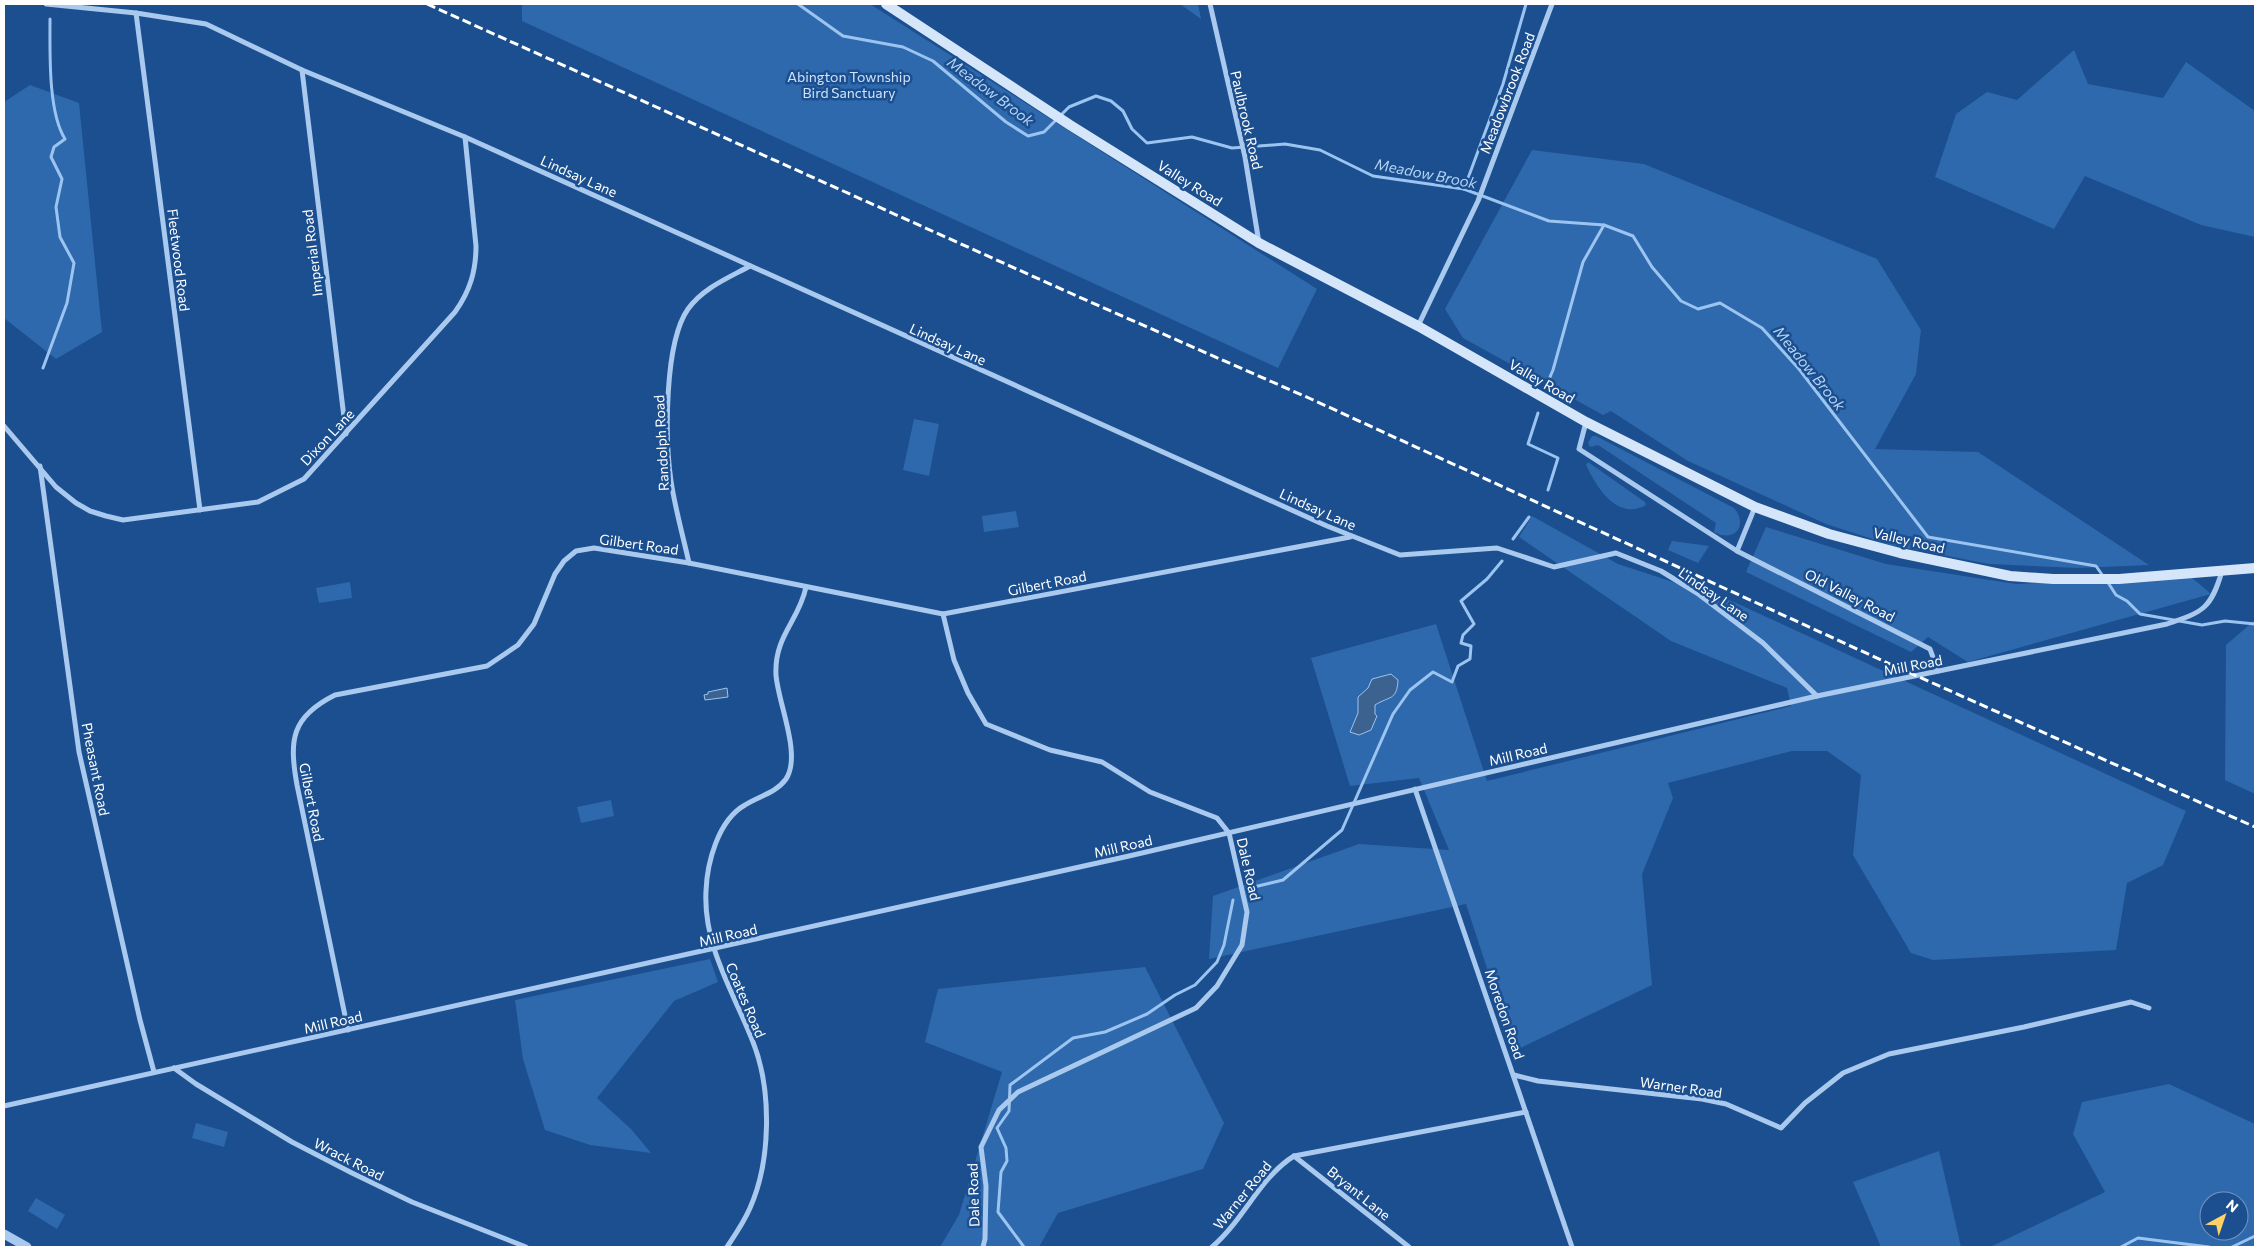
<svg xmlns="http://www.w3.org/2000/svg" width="2259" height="1251" font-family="Commissioner,sans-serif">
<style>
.green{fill:#2e69ad;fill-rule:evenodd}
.water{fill:#3c6290;stroke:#9cc4f0}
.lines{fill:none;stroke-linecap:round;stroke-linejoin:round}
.stream{stroke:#9cc4f0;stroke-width:3}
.minor{stroke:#a9c9ee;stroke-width:5}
.tertiary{stroke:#a9c9ee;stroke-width:9}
.secondary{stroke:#d6e6fa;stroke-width:10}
.rail{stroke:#fff;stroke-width:3;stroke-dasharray:9 4;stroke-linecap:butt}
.labels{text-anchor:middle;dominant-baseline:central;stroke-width:5;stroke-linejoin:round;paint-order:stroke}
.park-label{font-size:14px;fill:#cfe3fa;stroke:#1b4f8f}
.street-label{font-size:14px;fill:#fff;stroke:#1b4f8f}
.water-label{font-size:15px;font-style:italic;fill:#b5d3f5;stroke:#1b4f8f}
</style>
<rect width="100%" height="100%" fill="#1b4f8f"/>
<g class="green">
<path d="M 522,4 L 870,4 L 1317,289 L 1278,368 L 522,21 Z"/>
<path d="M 1180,4 L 1198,4 L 1201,19 Z"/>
<path d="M 2074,50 L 2088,84 L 2163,98 L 2186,62 L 2255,111 L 2255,237 L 2201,225 L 2085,176 L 2054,229 L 1935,177 L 1956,114 L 1987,92 L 2017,100 Z"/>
<path d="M 30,85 L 79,103 L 102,332 L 56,359 L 4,318 L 4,102 Z"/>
<path d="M 1532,150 L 1644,164 L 1877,259 L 1921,330 L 1916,374 L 1875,449 L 1978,452 L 2149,565 L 2078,568 L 1989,564 L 1891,545 L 1826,524 L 1688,461 L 1611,411 L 1603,415 L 1463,338 L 1445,309 Z"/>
<path d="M 914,419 L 939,424 L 929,476 L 903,470 Z"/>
<path d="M 1592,436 L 1596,436 L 1734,508 C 1749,526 1734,543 1714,532 L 1716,523 L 1598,445 L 1590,447 L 1588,443 Z"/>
<path d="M 1588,462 L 1645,502 L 1646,505 C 1617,521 1597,488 1586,465 Z"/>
<path d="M 1016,511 L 1019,527 L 984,532 L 982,516 Z"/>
<path d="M 1532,516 L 1618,564 L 1734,602 L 2186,811 L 2163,865 L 2127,883 L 2116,950 L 1933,960 L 1911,953 L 1853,855 L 1861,775 L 1827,751 L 1792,751 L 1668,783 L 1673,798 L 1642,874 L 1652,985 L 1514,1051 L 1466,904 L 1209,959 L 1213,896 L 1359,844 L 1449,850 L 1419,778 L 1350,786 L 1311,658 L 1436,624 L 1487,781 L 1791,706 L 1787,688 L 1671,641 L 1519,537 Z"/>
<path d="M 1766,527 L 1886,564 L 2016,584 L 2191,577 L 2211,594 L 1968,662 L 1928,637 L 1911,652 L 1746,572 Z"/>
<path d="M 1672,541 L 1709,546 L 1698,563 L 1668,550 Z"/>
<path d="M 350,582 L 352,598 L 319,603 L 316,588 Z"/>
<path d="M 2255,620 L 2255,794 L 2225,780 L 2226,645 Z"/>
<path d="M 611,800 L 614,816 L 581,823 L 577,807 Z"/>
<path d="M 710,959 L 718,982 L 674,1001 L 597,1098 L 631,1129 L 651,1153 L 590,1145 L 545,1130 L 523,1059 L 515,1000 Z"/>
<path d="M 1145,967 L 1224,1123 L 1203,1169 L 1058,1213 L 1039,1247 L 940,1247 L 959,1215 L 1002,1072 L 925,1042 L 938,989 Z"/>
<path d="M 2169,1084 L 2255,1124 L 2255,1247 L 1990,1247 L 2105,1192 L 2073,1134 L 2082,1102 ZM 2209,1201 L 2239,1201 L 2239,1231 L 2209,1231 Z"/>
<path d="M 196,1123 L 228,1132 L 224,1147 L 192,1138 Z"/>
<path d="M 1939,1151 L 1961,1247 L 1881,1247 L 1853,1182 Z"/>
<path d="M 36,1198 L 65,1215 L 57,1229 L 28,1211 Z"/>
</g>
<g class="water">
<path d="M 1391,674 L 1398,680 C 1397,701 1389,696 1375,705 L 1375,714 L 1377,716 L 1371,730 L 1359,735 L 1350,732 L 1358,713 L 1358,697 L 1368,688 L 1372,679 Z"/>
<path d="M 727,688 L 728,697 L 705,700 L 704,695 L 708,694 L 708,692 Z"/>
</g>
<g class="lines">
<g class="stream">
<path d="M 798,4 L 843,36 L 903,47 L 933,61 L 1006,122 L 1028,136 L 1044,132 L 1069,107 L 1096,96 L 1111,101 L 1123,111 L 1132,129 L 1147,143 L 1192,137 L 1232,148 L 1285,144 L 1320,150 L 1373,176 L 1464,189 L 1549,221 L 1604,225 L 1633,236 L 1652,267 L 1681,301 L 1698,309 L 1720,303 L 1762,328 L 1799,369 L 1928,537 L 2096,566 L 2103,576"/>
<path d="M 1464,189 L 1503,84 L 1526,4"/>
<path d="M 43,368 L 67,303 L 74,263 L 60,237 L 56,207 L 62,179 L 51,157 L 54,147 L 65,139 C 48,112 50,53 50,19"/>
<path d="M 1547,384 L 1553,370 L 1583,262 L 1604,225"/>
<path d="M 1538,413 L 1528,444 L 1558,458 L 1548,490"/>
<path d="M 1513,539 L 1529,517"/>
<path d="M 2107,581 L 2116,595 L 2127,601 L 2140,614 L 2202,625 L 2225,621 L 2255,624"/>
<path d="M 1254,887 L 1283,880 L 1342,830 L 1393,714 L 1410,690 L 1433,672 L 1452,682 L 1458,666 L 1470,659 L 1471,646 L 1461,643 L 1463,635 L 1474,624 L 1461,601 L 1487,579 L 1502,561"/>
<path d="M 1024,1247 L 998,1212 L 1001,1172 L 1007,1161 L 1006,1148 L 997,1128 L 1009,1111 L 1010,1085 L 1073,1038 L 1105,1032 L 1147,1014 L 1175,995 L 1195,985 L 1217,962 L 1224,945 L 1233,900"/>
<path d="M 2121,1247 L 2138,1238 L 2209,1247"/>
<path d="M 2232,1247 L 2255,1236"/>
</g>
<g class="minor">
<path d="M 46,4 L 136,13 L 206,24 L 302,70 L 465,137 L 1327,526 L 1400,555 L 1497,548 L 1554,567 L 1616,553 L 1661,571 L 1697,593 L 1763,643 L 1817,696"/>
<path d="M 1210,4 L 1245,157 L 1259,243"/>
<path d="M 136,13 L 200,510"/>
<path d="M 302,70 L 346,434"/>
<path d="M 1418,326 L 1478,201 L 1552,4"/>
<path d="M 1586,422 L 1579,449 L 1737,551 L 1930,649 L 1938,671"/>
<path d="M 4,426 L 56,487 L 76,503 L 90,511 L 106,516 L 123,520 L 258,502 L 304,479 L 455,312 C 470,291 476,271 476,246 L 465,137"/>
<path d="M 40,466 L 79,752 L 140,1020 L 154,1072"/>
<path d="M 1737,551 L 1755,507"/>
<path d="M 689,563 C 683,536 675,508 671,481 C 665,440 664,343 688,309 C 703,288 728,278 750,266"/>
<path d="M 943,614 L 954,660 L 968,693 L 986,724 L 1050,750 L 1102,762 L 1150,792 L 1217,818 L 1229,833 L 1247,912 L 1242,945 L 1217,986 L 1196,1008 L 1018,1092 L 999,1110 L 981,1147 L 986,1186 L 985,1239 L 983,1247"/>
<path d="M 1415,789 L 1572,1247"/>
<path d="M 348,1030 L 297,785 C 289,740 291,717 335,695 L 487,666 L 518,645 L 534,624 L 555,574 L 564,561 L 576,551 L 594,548 L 689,563 L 943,614 L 1350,537"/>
<path d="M 174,1068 L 196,1084 L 292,1142 L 352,1173 L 412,1202 L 526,1247"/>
<path d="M 1514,1075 L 1538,1081 L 1702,1099 L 1726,1104 L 1781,1128 L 1805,1103 L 1843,1073 L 1889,1054 L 2024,1027 L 2131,1002 L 2149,1008"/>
<path d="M 4,1106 L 1129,856 L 1817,696 L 2167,624 C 2203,612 2211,609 2222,571"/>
<path d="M 1294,1156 L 1409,1247"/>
<path d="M 727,1247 C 735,1235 744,1222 750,1208 C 771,1161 772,1090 753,1042 C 734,993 703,946 706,891 C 707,863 718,820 745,805 C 759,796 776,793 786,779 C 802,755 778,703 776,675 C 774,636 799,621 806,587"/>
<path d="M 1212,1247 C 1243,1221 1260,1177 1294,1156 L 1526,1112"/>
</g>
<path class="tertiary" d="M 4,1234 L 27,1247"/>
<path class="secondary" d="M 886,4 L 1070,125 L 1259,243 L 1418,326 L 1586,422 L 1755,507 L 1829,534 L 1900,553 L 2010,576 L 2053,579 L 2119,579 L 2255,568"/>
<path class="rail" d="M 427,4 L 1079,297 L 1311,399 L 1890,664 L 2255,827"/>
</g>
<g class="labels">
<g class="park-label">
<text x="849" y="76">Abington Township<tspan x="849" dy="16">Bird Sanctuary</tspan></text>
</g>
<g class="street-label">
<text transform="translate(1507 93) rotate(-69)">Meadowbrook Road</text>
<text transform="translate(1247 120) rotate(77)">Paulbrook Road</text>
<text transform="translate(579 176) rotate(24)">Lindsay Lane</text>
<text transform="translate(1190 183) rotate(32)">Valley Road</text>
<text transform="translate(312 253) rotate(-97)">Imperial Road</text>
<text transform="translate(179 260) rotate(83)">Fleetwood Road</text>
<text transform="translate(948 344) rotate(24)">Lindsay Lane</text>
<text transform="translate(1542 381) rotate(30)">Valley Road</text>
<text transform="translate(327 437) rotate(-47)">Dixon Lane</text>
<text transform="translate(661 443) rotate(-93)">Randolph Road</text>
<text transform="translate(1318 509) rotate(24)">Lindsay Lane</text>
<text transform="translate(1909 540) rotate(13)">Valley Road</text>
<text transform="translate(639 544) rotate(8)">Gilbert Road</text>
<text transform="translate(1047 583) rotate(-11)">Gilbert Road</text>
<text transform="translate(1714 594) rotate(35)">Lindsay Lane</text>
<text transform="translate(1850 595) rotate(27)">Old Valley Road</text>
<text transform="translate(1913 665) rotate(-11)">Mill Road</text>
<text transform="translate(1518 754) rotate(-13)">Mill Road</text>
<text transform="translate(96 769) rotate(79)">Pheasant Road</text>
<text transform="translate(312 802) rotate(79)">Gilbert Road</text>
<text transform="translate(1123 846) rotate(-13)">Mill Road</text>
<text transform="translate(1249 869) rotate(77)">Dale Road</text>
<text transform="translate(728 935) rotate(-13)">Mill Road</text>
<text transform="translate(746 1000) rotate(67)">Coates Road</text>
<text transform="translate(1505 1014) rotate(71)">Moredon Road</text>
<text transform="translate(333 1022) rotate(-13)">Mill Road</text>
<text transform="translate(1681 1087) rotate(8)">Warner Road</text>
<text transform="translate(349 1159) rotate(27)">Wrack Road</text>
<text transform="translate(1359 1193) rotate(39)">Bryant Lane</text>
<text transform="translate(973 1195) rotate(-92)">Dale Road</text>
<text transform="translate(1242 1195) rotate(-51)">Warner Road</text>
</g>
<g class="water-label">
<text transform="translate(991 91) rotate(37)">Meadow Brook</text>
<text transform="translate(1426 173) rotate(11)">Meadow Brook</text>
<text transform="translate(1810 368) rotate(51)">Meadow Brook</text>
</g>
</g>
<rect width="2259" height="1251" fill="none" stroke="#ffffff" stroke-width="10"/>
<g transform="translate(2224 1216) rotate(40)"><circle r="24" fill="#1b4f8f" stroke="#7695bc"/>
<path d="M0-4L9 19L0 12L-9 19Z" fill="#ffd166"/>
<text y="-8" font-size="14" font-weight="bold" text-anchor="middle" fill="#ffffff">N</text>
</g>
</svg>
